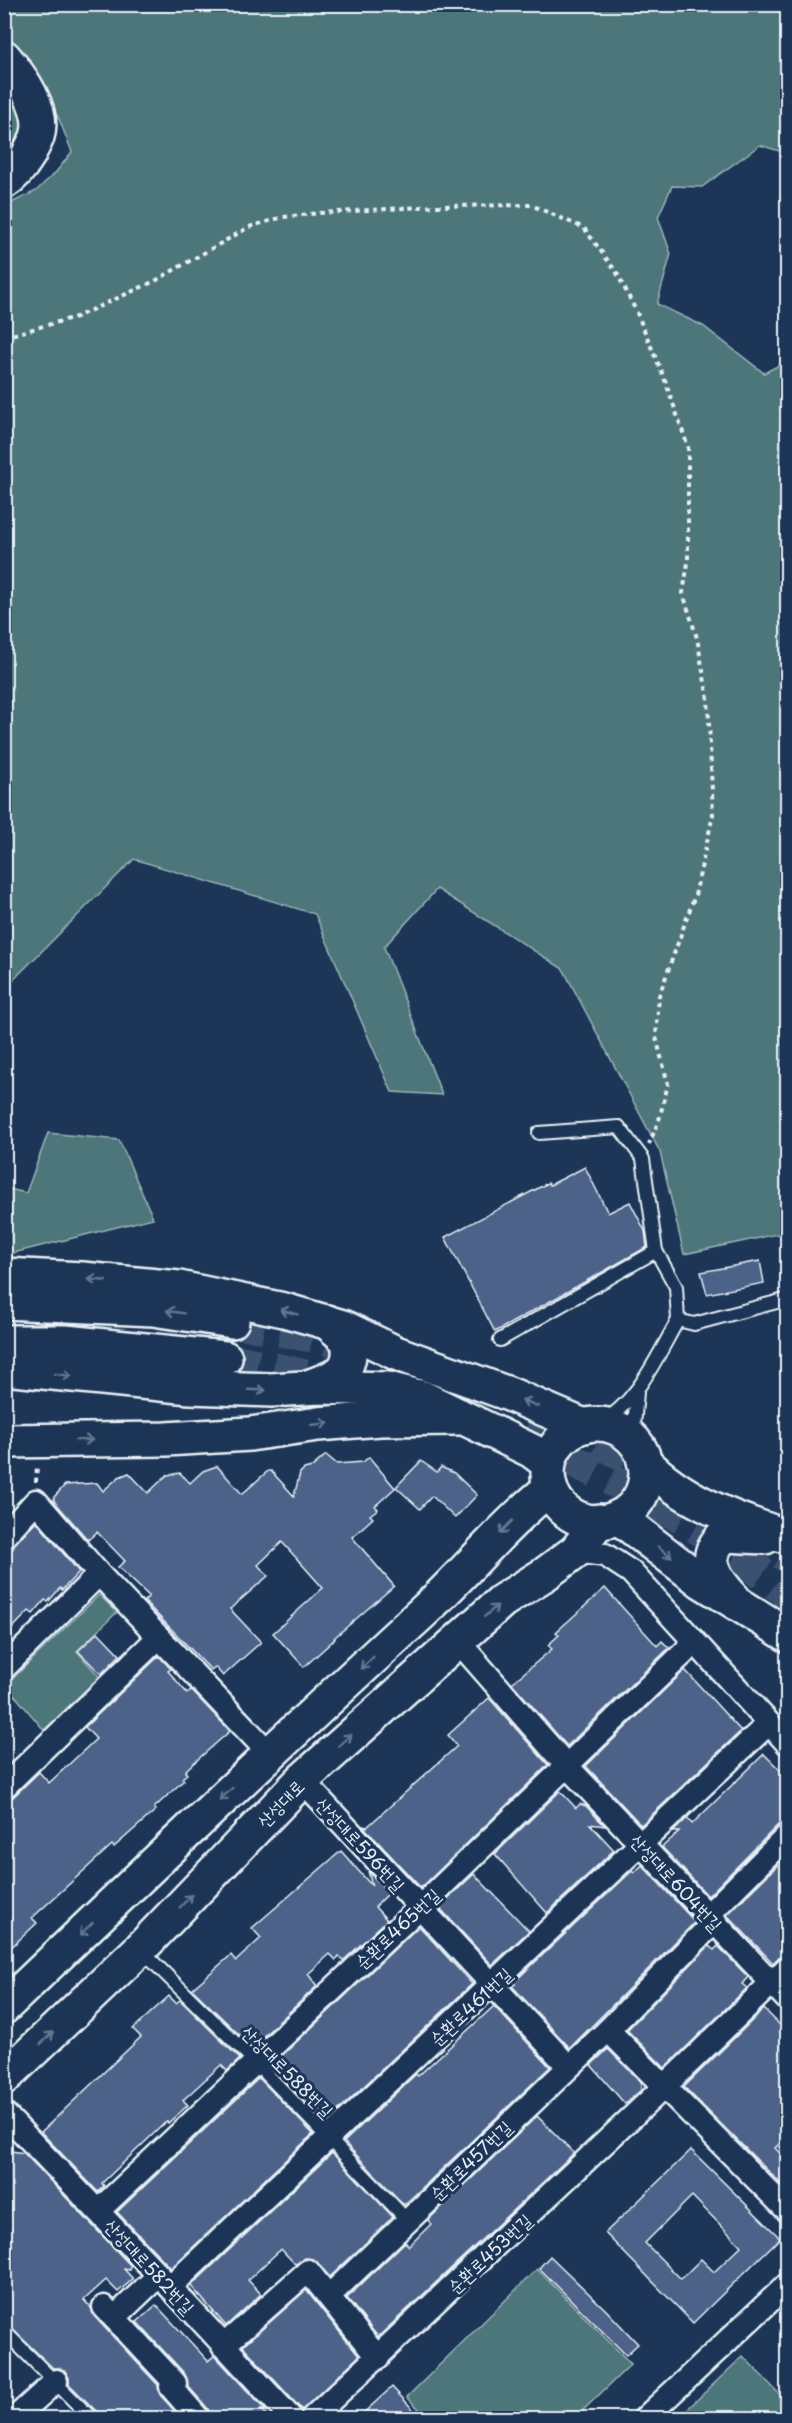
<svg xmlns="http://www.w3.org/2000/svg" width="792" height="2423" font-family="'Playpen Sans','Poor Story',sans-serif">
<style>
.green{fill:#4e767a;stroke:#9bb4b9;stroke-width:1.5}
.building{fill:#4d6288;stroke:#e8f1f8;stroke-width:1.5;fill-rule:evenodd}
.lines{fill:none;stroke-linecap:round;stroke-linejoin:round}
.secondary-tunnel{stroke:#3b516f;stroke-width:33;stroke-dasharray:33 16;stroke-linecap:butt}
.service-casing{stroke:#e8f1f8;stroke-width:16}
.minor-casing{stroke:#e8f1f8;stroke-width:27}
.secondary-casing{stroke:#e8f1f8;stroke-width:38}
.primary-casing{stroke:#e8f1f8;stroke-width:38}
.path{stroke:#e8f1f8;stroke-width:4;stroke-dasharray:4.5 4.5;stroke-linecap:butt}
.service{stroke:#1d3557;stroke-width:12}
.minor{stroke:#1d3557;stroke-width:22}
.secondary{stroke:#1d3557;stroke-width:33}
.primary{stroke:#1d3557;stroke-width:33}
.oneway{stroke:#64778f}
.labels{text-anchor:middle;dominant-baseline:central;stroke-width:6;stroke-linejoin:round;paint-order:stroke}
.street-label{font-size:18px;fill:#e8f1f8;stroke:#1d3557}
</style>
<rect width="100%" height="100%" fill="#1d3557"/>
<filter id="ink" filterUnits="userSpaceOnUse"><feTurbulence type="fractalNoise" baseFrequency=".0167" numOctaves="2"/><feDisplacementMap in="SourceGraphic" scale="12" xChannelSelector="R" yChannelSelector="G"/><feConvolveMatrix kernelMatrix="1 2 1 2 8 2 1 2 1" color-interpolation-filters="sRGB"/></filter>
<g filter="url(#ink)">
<g class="green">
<path d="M 5,4 L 787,5 L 787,160 L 786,153 L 760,145 L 702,187 L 672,186 L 658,217 L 671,254 L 657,304 L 703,326 L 764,373 L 787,361 L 787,1232 L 684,1254 L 660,1152 L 563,969 L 437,889 L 384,947 L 442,1095 L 392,1092 L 315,914 L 134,859 L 5,988 L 5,206 L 36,191 L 56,172 L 72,152 L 59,119 L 5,31 Z"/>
<path d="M 4,83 L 28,128 L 4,166 Z"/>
<path d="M 48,1133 L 119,1140 L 153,1218 L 5,1255 L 5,1188 L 26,1193 Z"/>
<path d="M 99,1595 L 117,1612 L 77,1651 L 104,1682 L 49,1736 L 6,1685 Z"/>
<path d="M 537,2269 L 631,2364 L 575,2418 L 428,2418 L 407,2397 Z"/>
<path d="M 743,2356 L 787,2402 L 787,2418 L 678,2418 Z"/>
</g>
<g class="building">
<path d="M 585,1167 L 608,1213 L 630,1202 L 645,1231 L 647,1247 L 495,1332 L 445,1237 L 548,1183 L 550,1185 Z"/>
<path d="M 760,1261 L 764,1283 L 707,1294 L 701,1272 Z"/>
<path d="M 326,1455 L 337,1464 L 363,1462 L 369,1457 L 395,1488 L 375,1506 L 378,1509 L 370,1515 L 373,1518 L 352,1537 L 394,1586 L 334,1638 L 335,1639 L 304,1667 L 273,1633 L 323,1588 L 282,1542 L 258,1565 L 268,1576 L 230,1609 L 261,1642 L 223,1676 L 215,1667 L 211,1670 L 144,1601 L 149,1596 L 118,1567 L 125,1561 L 97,1532 L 88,1540 L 54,1501 L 54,1497 L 65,1485 L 97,1483 L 103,1491 L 119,1477 L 129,1473 L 148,1493 L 167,1475 L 180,1473 L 190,1483 L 203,1471 L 217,1466 L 242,1494 L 268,1471 L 271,1471 L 294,1496 L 300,1473 L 304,1469 L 312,1467 Z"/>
<path d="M 421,1461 L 437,1472 L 441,1467 L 454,1473 L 477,1495 L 455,1518 L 432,1496 L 420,1509 L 396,1487 Z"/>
<path d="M 36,1521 L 79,1572 L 62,1590 L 60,1588 L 48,1602 L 45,1600 L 33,1614 L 29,1611 L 4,1637 L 4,1559 L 14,1547 L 13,1546 Z"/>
<path d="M 605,1588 L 657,1646 L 662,1641 L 669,1648 L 567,1746 L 512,1683 L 552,1649 L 548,1645 L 559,1635 L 556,1632 Z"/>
<path d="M 98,1632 L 120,1655 L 101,1674 L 78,1651 Z"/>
<path d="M 159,1656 L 171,1669 L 168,1671 L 187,1693 L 191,1690 L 230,1731 L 188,1768 L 185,1772 L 187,1774 L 182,1778 L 184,1780 L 154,1808 L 156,1810 L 114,1847 L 112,1845 L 32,1918 L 37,1923 L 4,1954 L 4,1800 L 13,1797 L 39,1772 L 49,1783 L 96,1739 L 85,1727 Z"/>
<path d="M 685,1670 L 741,1731 L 641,1825 L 586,1766 Z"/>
<path d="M 489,1698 L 548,1765 L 421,1888 L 363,1826 L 367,1827 L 457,1746 L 448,1735 Z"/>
<path d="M 764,1754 L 788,1778 L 788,1822 L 778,1825 L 708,1896 L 662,1847 L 679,1832 L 673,1832 L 687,1818 L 692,1824 Z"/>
<path d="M 560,1791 L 576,1808 L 580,1804 L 586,1806 L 605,1826 L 590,1824 L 614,1850 L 547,1913 L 495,1854 Z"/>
<path d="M 341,1851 L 372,1886 L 368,1871 L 389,1893 L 375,1907 L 387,1920 L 343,1961 L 339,1956 L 336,1960 L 330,1954 L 308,1974 L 317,1986 L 252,2047 L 192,1989 L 231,1955 L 236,1961 L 261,1938 L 252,1928 Z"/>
<path d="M 788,1855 L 788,1954 L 779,1957 L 773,1963 L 727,1915 Z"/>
<path d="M 642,1865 L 695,1922 L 570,2048 L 512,1986 L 515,1984 L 513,1983 L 632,1871 L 634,1873 Z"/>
<path d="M 474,1874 L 529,1931 L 492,1965 L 439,1907 Z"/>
<path d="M 419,1926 L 472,1984 L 325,2123 L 271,2066 Z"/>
<path d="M 709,1946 L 714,1950 L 718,1946 L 748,1977 L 742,1984 L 747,1988 L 665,2068 L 627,2030 Z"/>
<path d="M 169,1996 L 176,2003 L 180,2000 L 240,2059 L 227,2071 L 221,2065 L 183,2100 L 188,2105 L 168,2123 L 167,2121 L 102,2183 L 104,2186 L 98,2192 L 41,2132 L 141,2037 L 133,2029 Z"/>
<path d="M 494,2006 L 550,2067 L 404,2205 L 344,2142 L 416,2074 L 418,2076 Z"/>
<path d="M 764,2009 L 788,2033 L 788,2135 L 775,2148 L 788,2161 L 788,2191 L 684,2087 Z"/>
<path d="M 608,2049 L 641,2082 L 641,2090 L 625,2104 L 591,2065 Z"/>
<path d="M 259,2078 L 313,2134 L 171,2268 L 117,2212 Z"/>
<path d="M 537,2116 L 574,2153 L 378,2337 L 347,2298 L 405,2242 L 409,2246 L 431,2224 L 428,2220 Z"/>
<path d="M 5,2150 L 24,2153 L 130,2265 L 130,2270 L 124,2269 L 133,2279 L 118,2292 L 106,2280 L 84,2300 L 91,2308 L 94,2316 L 158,2385 L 160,2395 L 181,2418 L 99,2418 L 97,2412 L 69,2384 L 69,2378 L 66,2372 L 60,2368 L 53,2368 L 4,2321 Z"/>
<path d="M 691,2150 L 780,2238 L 693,2323 L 605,2233 ZM 692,2196 L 741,2246 L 714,2272 L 701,2259 L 681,2279 L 645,2243 Z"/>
<path d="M 332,2153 L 393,2217 L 330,2277 L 313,2259 L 305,2258 L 295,2264 L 281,2249 L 248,2280 L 261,2294 L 226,2326 L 191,2286 Z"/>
<path d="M 550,2256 L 607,2311 L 638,2344 L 626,2355 L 539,2268 Z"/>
<path d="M 306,2290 L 359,2356 L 302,2410 L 243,2346 Z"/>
<path d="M 156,2305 L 208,2361 L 214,2356 L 217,2358 L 265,2410 L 261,2410 L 269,2418 L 211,2418 L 208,2409 L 188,2386 L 185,2374 L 137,2322 Z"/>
<path d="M 392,2387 L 421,2418 L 358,2418 Z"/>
</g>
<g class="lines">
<g class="secondary-tunnel">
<path d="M 232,1321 L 327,1339 L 361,1351"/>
<path d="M 225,1358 L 332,1382"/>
<path d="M 555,1418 L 633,1460 L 666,1481"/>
<path d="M 522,1437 C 572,1460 622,1484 670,1511 C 711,1535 749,1564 788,1593"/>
<path d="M 741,1527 L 788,1557"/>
</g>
<g class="service-casing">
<g id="service">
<path d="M 539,1133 L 619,1127 L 643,1159 L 656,1251 L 676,1287 L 678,1320"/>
<path d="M 500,1340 L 656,1251"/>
<path d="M 637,1392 L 634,1426 L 642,1453"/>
<path d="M 599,1424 C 638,1402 656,1358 678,1320 L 694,1324 L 788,1299"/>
<path d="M 141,1950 L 255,2062 L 408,2221"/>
<path d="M 4,2331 L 91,2418"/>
</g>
</g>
<g class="minor-casing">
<g id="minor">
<path d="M 4,1536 L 36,1501 L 99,1574 L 269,1753"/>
<path d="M 576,1551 L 605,1555 L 631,1572 L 788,1744"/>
<path d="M 457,1640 L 566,1765 L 788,2000"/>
<path d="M 4,1668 L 99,1574"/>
<path d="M 302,1780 L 568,2066"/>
<path d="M 4,1787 L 159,1637"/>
<path d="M 709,1914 L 788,1835"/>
<path d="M 608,2030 L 788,2211"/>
<path d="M 4,2113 L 170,2287 L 291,2418"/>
<path d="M 98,2211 L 420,1907 L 694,1643"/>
<path d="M 170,2287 L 768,1724"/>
<path d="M 329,2296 L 608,2030 L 715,1921"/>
<path d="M 104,2307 L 175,2383 L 171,2387 L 198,2418"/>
<path d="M 114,2318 L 159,2275"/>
<path d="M 223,2346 L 308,2271 L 378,2358"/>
<path d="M 15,2418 L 56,2381"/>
<path d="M 312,2418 L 665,2086 L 788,1967"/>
<path d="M 645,2418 L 788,2284"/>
</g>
</g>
<g class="secondary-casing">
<g id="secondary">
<path d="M 4,57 C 20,76 46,110 37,137 C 35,143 31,148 29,154 C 23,164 14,176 4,182"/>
<path d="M 4,1275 L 82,1279 L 179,1288 L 284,1310 L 343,1327 L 396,1353 L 509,1394 L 584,1426"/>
<path d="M 4,1302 L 153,1309 L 232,1321"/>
<path d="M 4,1342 L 65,1342 L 225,1358"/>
<path d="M 4,1368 L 190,1387 L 271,1390 L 319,1387 L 388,1389 L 423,1398 L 532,1451 L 548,1463"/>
<path d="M 311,1386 C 337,1376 354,1372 348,1340 L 327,1322"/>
<circle cx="597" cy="1473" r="49"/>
<path d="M 4,1441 L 166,1439 L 250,1434 L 318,1424 L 380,1419 L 458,1418"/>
<path d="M 644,1461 C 682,1501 736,1520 788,1537"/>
<path d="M 618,1517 L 701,1581 L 788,1635"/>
<path d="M 734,1599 C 715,1579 700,1558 724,1535 L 765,1537"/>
</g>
</g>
<g class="primary-casing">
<g id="primary">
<path d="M 4,2007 C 143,1874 282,1741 424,1611 C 467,1571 504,1525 550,1488"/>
<path d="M 4,2078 L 140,1949 L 302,1780 L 502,1601 L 545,1574 L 576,1551 L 599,1521"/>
</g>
</g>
<g class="path">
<path d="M 4,337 L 76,317 L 155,281 L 249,227 L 283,217 L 320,213 L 437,206 L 531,205 L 584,228 L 617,273 L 637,313 L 665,380 L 688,447 L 688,563 L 683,593 L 697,638 L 708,699 L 713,815 L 695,895 L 659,996 L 656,1037 L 668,1084 L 659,1120 L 649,1144"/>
<path d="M 36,1482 L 37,1466"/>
</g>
<use href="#service" class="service"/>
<use href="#minor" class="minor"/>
<use href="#secondary" class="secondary"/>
<use href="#primary" class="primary"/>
</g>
<defs><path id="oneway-shaft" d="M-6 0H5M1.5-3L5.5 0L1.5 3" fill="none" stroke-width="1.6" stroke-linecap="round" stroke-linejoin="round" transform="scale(1.5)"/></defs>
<g class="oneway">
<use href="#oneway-shaft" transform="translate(97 1280) rotate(-175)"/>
<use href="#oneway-shaft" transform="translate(175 1312) rotate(-171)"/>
<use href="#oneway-shaft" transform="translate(289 1312) rotate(-165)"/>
<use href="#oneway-shaft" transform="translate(63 1375) rotate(7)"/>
<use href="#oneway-shaft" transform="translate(257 1390) rotate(2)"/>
<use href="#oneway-shaft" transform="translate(530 1403) rotate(-156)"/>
<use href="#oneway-shaft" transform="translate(320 1424) rotate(-6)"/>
<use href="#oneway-shaft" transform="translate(84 1440) rotate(-1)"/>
<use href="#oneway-shaft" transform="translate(506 1527) rotate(134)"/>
<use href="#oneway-shaft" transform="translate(665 1552) rotate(39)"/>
<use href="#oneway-shaft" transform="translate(491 1611) rotate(-41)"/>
<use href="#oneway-shaft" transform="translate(367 1663) rotate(137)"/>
<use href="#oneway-shaft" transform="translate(345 1740) rotate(-42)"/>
<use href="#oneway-shaft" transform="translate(226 1794) rotate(136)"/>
<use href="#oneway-shaft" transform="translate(186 1901) rotate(-46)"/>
<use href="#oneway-shaft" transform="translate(86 1929) rotate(136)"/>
<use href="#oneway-shaft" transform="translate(47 2038) rotate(-44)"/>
</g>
</g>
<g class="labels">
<g class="street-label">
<text transform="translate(280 1803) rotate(-46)">산성대로</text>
<text transform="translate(361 1844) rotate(47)">산성대로596번길</text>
<text transform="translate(677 1882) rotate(47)">산성대로604번길</text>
<text transform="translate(397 1928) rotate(-43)">순환로465번길</text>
<text transform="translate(470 2006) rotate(-43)">순환로461번길</text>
<text transform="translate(288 2071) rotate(45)">산성대로588번길</text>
<text transform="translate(470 2160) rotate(-44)">순환로457번길</text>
<text transform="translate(489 2253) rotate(-43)">순환로453번길</text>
<text transform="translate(150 2266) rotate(47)">산성대로582번길</text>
</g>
</g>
<rect width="792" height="2423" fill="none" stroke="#1d3557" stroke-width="24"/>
<rect x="12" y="12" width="768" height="2399" fill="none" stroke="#e8f1f8" stroke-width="2" filter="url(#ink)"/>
</svg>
